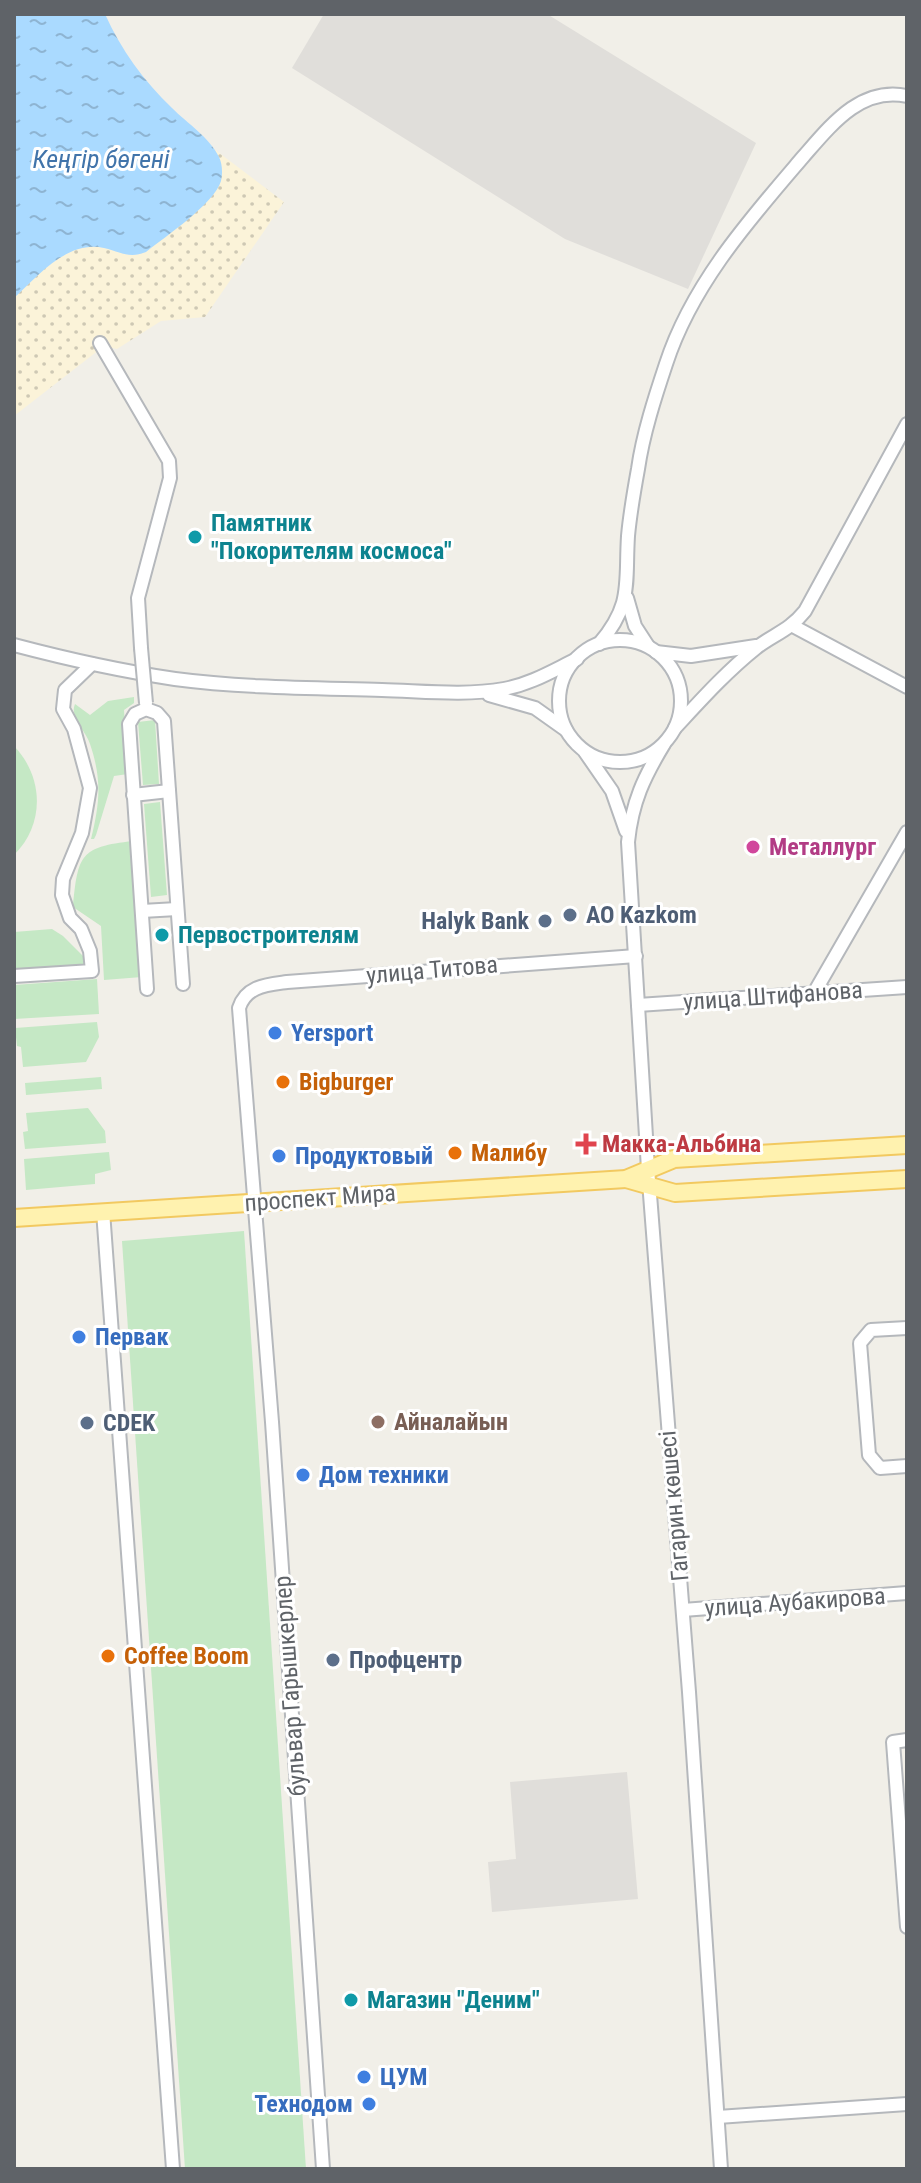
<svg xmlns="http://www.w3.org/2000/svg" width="921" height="2183" font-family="'Roboto Condensed',sans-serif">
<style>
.industrial{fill:#e0deda}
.green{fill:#c5e8c5}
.sand{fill:url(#sand-dots)}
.water{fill:url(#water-ripples)}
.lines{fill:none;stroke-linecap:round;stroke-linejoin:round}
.minor-casing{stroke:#b5b8bc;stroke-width:16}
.major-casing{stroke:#f2c960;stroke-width:20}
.minor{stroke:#fff;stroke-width:12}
.major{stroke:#fff2af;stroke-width:16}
.minor-bridge-casing{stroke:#b5b8bc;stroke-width:16;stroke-linecap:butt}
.minor-bridge{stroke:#fff;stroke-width:12}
.culture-dot{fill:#0f9aa8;stroke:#fff;stroke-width:3}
.hotel-dot{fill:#d1479c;stroke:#fff;stroke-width:3}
.service-dot{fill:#5c6f8a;stroke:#fff;stroke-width:3}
.shop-dot{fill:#3f7fe0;stroke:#fff;stroke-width:3}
.food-dot{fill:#e8710a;stroke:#fff;stroke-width:3}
.health-dot{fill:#e0444e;stroke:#fff;stroke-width:3}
.education-dot{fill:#8d6e63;stroke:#fff;stroke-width:3}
.labels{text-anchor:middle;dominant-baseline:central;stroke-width:6;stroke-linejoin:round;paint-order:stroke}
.culture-label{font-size:24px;font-weight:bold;fill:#0d838f;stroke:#fff;text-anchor:start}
.hotel-label{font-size:24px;font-weight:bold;fill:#b23c85;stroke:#fff;text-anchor:start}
.service-label{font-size:24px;font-weight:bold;fill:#4e5e75;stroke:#fff;text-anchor:start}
.street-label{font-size:24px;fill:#5f6368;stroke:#fff}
.shop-label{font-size:24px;font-weight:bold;fill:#366cbe;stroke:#fff;text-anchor:start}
.food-label{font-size:24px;font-weight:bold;fill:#c56008;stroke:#fff;text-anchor:start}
.health-label{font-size:24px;font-weight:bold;fill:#be3a42;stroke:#fff;text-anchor:start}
.education-label{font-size:24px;font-weight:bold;fill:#785e54;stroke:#fff;text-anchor:start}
.water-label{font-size:26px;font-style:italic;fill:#4174aa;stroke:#fff}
</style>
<defs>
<pattern id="sand-dots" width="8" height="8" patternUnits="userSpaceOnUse" patternTransform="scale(2)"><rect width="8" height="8" fill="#fbf3d9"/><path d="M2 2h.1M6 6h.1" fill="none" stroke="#cec8b4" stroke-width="1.8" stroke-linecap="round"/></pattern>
<pattern id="water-ripples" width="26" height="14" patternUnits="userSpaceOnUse" patternTransform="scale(2)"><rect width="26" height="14" fill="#aadaff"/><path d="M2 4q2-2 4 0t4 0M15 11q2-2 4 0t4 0" fill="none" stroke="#8eb4d2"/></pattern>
</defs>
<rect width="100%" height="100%" fill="#f1efe8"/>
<g class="industrial">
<path d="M 324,14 L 547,14 L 756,143 L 688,289 L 565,239 L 292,68 Z"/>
<path d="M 627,1772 L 638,1899 L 492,1912 L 488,1862 L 516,1859 L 510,1782 Z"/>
</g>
<g class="green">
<path d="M 134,697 L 134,703 L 124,710 L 128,774 L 114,776 L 96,835 L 94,839 L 91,839 C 100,803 102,779 90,744 C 86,731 69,717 75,704 L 90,715 L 108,701 Z"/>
<path d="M 155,720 L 159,784 L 143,785 L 138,722 Z"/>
<path d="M 14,746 C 44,777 45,825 14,855 Z"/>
<path d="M 160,802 L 167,895 L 151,897 L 144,804 Z"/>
<path d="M 133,841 L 142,977 L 104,980 L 101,926 L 73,907 C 78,855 80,847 133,841 Z"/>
<path d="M 52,929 L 63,936 L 88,961 L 86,966 L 14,971 L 14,932 Z"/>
<path d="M 97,979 L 99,1014 L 14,1019 L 14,985 Z"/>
<path d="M 97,1022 L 99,1037 L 86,1062 L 23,1067 L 21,1047 L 17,1046 L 15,1028 Z"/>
<path d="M 101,1077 L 102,1089 L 26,1095 L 25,1083 Z"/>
<path d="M 88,1108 L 105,1131 L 106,1143 L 25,1149 L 23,1132 L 28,1131 L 26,1113 Z"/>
<path d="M 109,1152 L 111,1170 L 95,1174 L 95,1184 L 26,1190 L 24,1159 Z"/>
<path d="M 244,1231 L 306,2169 L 185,2169 L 122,1241 Z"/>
</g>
<path class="sand" d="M 214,149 L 284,202 L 205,317 L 161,321 L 117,349 L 104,346 L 14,416 L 14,298 C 37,276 67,240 104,248 C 121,252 129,259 146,252 L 211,197 C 223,181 225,167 214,149 Z"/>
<path class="water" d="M 14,14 L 105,14 C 121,50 144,81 172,108 C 187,123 210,138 219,157 C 222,163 223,173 221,181 C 214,204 166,236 146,252 C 129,259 121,252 104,248 C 67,240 38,276 14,298 Z"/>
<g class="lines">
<g class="minor-casing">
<g id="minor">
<path d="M 100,343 L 169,461 L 170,478 L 138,598 L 141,648"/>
<path d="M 627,598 L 635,626 L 648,646"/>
<path d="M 793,626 L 907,687"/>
<circle cx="620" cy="701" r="61"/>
<path d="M 599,644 C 633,604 625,584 628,536 C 630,514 634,491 638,469 C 643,434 655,397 666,364 C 692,284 750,219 803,157 C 831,125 861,86 907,96"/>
<path d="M 14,645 C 67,659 121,671 175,679 C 243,688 313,688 382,690 C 422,691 465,696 504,689 C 531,684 552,671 577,659"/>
<path d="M 656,652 L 691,656 L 756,646"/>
<path d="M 489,695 L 535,708 L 566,730"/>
<path d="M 675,728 C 701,700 726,672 756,648 C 774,634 789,631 805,611 L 907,424"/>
<path d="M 664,744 C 644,777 632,802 628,842 L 648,1169 L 689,1692 L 721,2169"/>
<path d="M 585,752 L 612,791 L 626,831"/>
<path d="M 133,795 L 169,791"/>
<path d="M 142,911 L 177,909"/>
<path d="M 14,976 L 92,971 L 90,951 L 81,929 L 70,918 L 62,895 L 63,879 L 82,833 L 90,788 L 74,729 L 63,709 L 65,690 L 92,664"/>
<path d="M 147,989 L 129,724 L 135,714 L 146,709 L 157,713 L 164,721 L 183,984"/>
<path d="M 814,993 L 907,832"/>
<path d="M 638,1005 L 907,987"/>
<path d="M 103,1211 L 173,2169"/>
<path d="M 907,1328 L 871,1330 L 860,1343 L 869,1455 L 880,1468 L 907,1466"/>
<path d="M 683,1610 L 907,1593"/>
<path d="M 907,1740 L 893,1742 L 907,1927"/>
<path d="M 718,2117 L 907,2104"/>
<path d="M 323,2169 L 272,1422 L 239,1008 C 246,986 266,985 287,982 L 636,956"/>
</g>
</g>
<g class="major-casing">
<g id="major">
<path d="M 626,1179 L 675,1193 L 907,1179"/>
<path d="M 14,1218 L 626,1179 L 674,1159 L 907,1145"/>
</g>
</g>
<use href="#minor" class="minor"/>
<use href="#major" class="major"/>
<g class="minor-bridge-casing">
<path id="minor-bridge" d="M 141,648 L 146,703"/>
</g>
<use href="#minor-bridge" class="minor-bridge"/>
</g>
<g class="culture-dot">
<circle cx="195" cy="537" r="8"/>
<circle cx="162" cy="935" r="8"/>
<circle cx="351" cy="2000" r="8"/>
</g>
<circle class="hotel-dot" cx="753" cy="847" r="8"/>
<g class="service-dot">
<circle cx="570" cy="915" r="8"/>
<circle cx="545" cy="921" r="8"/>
<circle cx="87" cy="1423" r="8"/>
<circle cx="333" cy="1660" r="8"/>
</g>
<g class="shop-dot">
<circle cx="275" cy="1033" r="8"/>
<circle cx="279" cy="1156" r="8"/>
<circle cx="79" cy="1337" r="8"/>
<circle cx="303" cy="1475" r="8"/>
<circle cx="364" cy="2077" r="8"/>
<circle cx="369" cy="2104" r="8"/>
</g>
<g class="food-dot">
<circle cx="283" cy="1082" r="8"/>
<circle cx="455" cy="1153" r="8"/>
<circle cx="108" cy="1656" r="8"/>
</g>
<path class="health-dot" d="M582 1132h8v8h8v8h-8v8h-8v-8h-8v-8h8z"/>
<circle class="education-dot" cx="378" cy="1422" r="8"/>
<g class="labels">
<g class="culture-label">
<text x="211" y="523">Памятник<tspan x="211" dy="28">"Покорителям космоса"</tspan></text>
<text x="178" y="935">Первостроителям</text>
<text x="367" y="2000">Магазин "Деним"</text>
</g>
<g class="hotel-label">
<text x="769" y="847">Металлург</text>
</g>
<g class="service-label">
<text x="586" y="915">AO Kazkom</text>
<text x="529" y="921" text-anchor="end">Halyk Bank</text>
<text x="103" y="1423">CDEK</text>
<text x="349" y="1660">Профцентр</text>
</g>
<g class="street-label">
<text transform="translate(432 970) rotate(-5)">улица Титова</text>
<text transform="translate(773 996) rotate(-4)">улица Штифанова</text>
<text transform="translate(320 1198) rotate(-4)">проспект Мира</text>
<text transform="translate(674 1506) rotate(-95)">Гагарин көшесі</text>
<text transform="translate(795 1602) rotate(-4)">улица Аубакирова</text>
<text transform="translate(290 1686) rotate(-94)">бульвар Гарышкерлер</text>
</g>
<g class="shop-label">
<text x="291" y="1033">Yersport</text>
<text x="295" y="1156">Продуктовый</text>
<text x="95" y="1337">Первак</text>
<text x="319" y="1475">Дом техники</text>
<text x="380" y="2077">ЦУМ</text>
<text x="353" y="2104" text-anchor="end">Технодом</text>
</g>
<g class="food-label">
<text x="299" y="1082">Bigburger</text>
<text x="471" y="1153">Малибу</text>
<text x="124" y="1656">Coffee Boom</text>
</g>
<g class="health-label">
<text x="602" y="1144">Макка-Альбина</text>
</g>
<g class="education-label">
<text x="394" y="1422">Айналайын</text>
</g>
<g class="water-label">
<text x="101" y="159">Кеңгір бөгені</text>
</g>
</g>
<rect width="921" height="2183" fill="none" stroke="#5f6368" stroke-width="32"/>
</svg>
